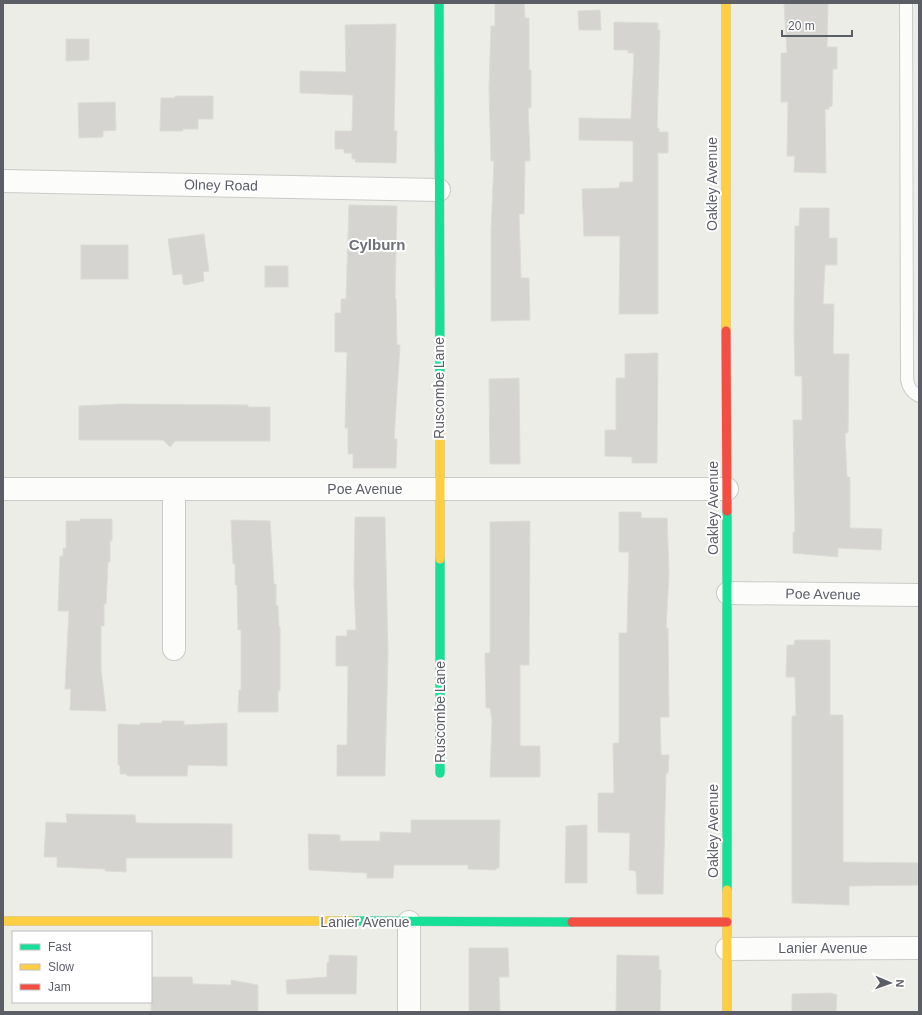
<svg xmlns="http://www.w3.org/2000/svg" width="922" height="1015" font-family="Arial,sans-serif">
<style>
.building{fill:#d5d4d1;stroke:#dcdcd6}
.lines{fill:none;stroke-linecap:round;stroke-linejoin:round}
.lane-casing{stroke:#cacbc9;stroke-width:14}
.street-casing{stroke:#cacbc9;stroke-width:24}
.fast-casing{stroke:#cbcbcb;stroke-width:10}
.slow-casing{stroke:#cbcbcb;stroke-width:10}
.jam-casing{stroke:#cbcbcb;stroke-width:10}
.lane{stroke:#fcfcfb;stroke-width:12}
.street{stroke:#fcfcfb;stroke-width:22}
.fast{stroke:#16e098;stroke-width:9}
.slow{stroke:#ffcf43;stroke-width:9}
.jam{stroke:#f24e42;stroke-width:9}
.labels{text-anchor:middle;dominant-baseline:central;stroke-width:4;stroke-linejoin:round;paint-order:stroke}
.street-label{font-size:14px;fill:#5c5e66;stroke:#fff}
.neighbourhood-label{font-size:15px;font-weight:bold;fill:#6d7078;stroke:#fff}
</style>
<rect width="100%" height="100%" fill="#edede7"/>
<g class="building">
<path d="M 495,3 L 524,3 L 525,18 L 529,18 L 529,70 L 531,70 L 531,108 L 528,108 L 530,153 L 530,161 L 525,161 L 524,214 L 519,214 L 521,278 L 529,278 L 530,320 L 491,321 L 491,232 L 494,161 L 491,161 L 489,88 L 491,26 L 495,26 Z"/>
<path d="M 784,3 L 828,3 L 827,47 L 837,47 L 837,69 L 833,69 L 832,106 L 829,107 L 829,109 L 825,109 L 826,173 L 794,172 L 795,156 L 787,156 L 788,102 L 781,102 L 781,53 L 787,53 Z"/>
<path d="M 600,10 L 601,30 L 579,30 L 578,11 Z"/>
<path d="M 614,22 L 658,23 L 658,30 L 660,30 L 657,128 L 659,128 L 659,132 L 668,132 L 668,153 L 658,153 L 658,314 L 619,314 L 620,236 L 584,236 L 582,189 L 619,188 L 620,182 L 633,182 L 633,141 L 579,140 L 579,118 L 631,119 L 634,53 L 628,53 L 628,50 L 614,50 Z"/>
<path d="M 396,24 L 394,131 L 397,131 L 396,163 L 355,162 L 356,159 L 352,159 L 352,153 L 344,153 L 344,149 L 335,149 L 335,131 L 352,131 L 353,95 L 300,93 L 300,71 L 346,72 L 345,25 Z"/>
<path d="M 66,39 L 89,39 L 89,60 L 66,61 Z"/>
<path d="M 175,96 L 213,96 L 213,119 L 198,119 L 198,129 L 183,129 L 183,131 L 160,131 L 161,98 L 175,98 Z"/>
<path d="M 115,102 L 116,130 L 103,131 L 103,137 L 79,138 L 78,103 Z"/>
<path d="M 349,205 L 397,206 L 395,299 L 396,299 L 397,345 L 400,345 L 394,439 L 397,439 L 396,468 L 353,468 L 353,454 L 348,454 L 348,428 L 345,428 L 347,352 L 335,352 L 335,313 L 341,313 L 341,299 L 346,299 Z"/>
<path d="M 800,208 L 829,208 L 829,238 L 837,238 L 837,265 L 825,265 L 823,304 L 834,304 L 833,354 L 849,354 L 848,433 L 845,433 L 847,477 L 850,477 L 850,528 L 882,529 L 881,550 L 838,548 L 838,557 L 793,553 L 793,532 L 795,532 L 793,420 L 802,420 L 802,376 L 795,376 L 794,331 L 795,226 L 799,226 Z"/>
<path d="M 204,234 L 209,271 L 203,272 L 204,281 L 186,285 L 183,284 L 182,274 L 173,275 L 168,239 Z"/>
<rect x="81" y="245" width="47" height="34"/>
<rect x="265" y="266" width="23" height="21"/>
<path d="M 658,353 L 657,463 L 632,463 L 632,457 L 605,456 L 605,430 L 616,430 L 616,378 L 625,378 L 625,354 Z"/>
<path d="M 519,378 L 520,464 L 490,464 L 489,379 Z"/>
<path d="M 121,404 L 248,405 L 248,407 L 270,407 L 270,441 L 175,441 L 170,447 L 163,440 L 79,440 L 79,406 Z"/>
<path d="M 619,512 L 641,512 L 641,518 L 667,518 L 669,574 L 666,628 L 668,628 L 669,717 L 660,717 L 661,755 L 669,755 L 668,773 L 666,773 L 663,894 L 637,894 L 636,871 L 629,870 L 630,833 L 598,832 L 598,793 L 614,793 L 613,743 L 619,743 L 619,633 L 627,633 L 629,552 L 619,552 Z"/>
<path d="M 355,517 L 385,517 L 388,654 L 385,776 L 337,776 L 337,745 L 347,745 L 348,666 L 336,666 L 336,636 L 347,636 L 347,630 L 356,630 L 354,584 Z"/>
<path d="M 80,519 L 112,519 L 112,541 L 110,540 L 110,562 L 108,562 L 106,604 L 104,604 L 104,626 L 101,626 L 101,670 L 106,711 L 70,710 L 71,689 L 65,689 L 69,611 L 58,611 L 60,556 L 63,556 L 63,548 L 66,548 L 66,521 L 80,521 Z"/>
<path d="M 231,520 L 270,521 L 274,584 L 276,584 L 276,605 L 278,606 L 279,627 L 280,627 L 280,691 L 278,691 L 278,712 L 238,712 L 239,690 L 241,690 L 241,630 L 238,630 L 237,585 L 235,585 L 235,564 L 233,564 Z"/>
<path d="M 530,521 L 529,665 L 520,665 L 520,746 L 540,746 L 540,777 L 490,777 L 492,720 L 490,708 L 486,708 L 485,653 L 490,653 L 490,522 Z"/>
<path d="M 795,640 L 830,640 L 830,715 L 843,715 L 843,862 L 919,863 L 919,885 L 849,886 L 849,905 L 792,903 L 792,716 L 796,716 L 795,677 L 786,677 L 787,645 L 794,645 Z"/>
<path d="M 162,721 L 184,721 L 184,725 L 227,723 L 227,766 L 188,765 L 187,776 L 127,776 L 127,774 L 120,774 L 120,765 L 118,765 L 118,724 L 140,725 L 140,723 L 162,723 Z"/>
<path d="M 66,814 L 135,815 L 136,823 L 232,824 L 232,858 L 126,858 L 126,872 L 105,871 L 105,869 L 57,867 L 57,857 L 44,857 L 46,822 L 67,823 Z"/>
<path d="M 411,820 L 500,820 L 499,868 L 496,868 L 496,870 L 468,869 L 468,865 L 394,865 L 393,878 L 367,878 L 367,873 L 309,870 L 308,834 L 340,835 L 340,841 L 380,841 L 380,832 L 411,833 Z"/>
<path d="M 587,825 L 587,883 L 565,883 L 566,826 Z"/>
<path d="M 469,948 L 508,948 L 509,977 L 499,977 L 500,1012 L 469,1012 Z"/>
<path d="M 329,955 L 357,956 L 356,994 L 287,994 L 286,980 L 327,977 L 327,963 L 329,962 Z"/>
<path d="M 617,955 L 659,956 L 659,970 L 661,970 L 660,1012 L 616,1012 Z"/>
<path d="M 151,977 L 192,977 L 193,984 L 231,985 L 231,980 L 258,985 L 258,1012 L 151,1012 Z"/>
<path d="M 831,993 L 837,995 L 836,1012 L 792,1012 L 792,994 Z"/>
</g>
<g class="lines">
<g class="lane-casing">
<path id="lane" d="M 906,3 L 907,379 C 908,387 911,392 919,396"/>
</g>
<g class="street-casing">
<g id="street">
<path d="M 3,181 L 439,190"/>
<path d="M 3,489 L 727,489"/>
<path d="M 728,593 L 919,595"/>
<path d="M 174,649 L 174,489"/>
<path d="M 409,922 L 409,1012"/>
<path d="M 727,949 L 919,948"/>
</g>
</g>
<g class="fast-casing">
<g id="fast">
<path d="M 439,3 L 440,408"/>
<path d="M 727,511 L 727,890"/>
<path d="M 440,559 L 440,773"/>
<path d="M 352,921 L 572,922"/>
</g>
</g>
<g class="slow-casing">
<g id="slow">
<path d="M 726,3 L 726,331"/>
<path d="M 440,408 L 440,559"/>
<path d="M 727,890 L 727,1012"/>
<path d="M 3,921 L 352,921"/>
</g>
</g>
<g class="jam-casing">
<g id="jam">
<path d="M 726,331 L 727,511"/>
<path d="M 572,922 L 727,922"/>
</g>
</g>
<use href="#lane" class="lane"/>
<use href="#street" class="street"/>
<use href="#fast" class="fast"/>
<use href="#slow" class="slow"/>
<use href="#jam" class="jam"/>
</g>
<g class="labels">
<g class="street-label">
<text transform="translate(712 184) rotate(-90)">Oakley Avenue</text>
<text transform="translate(221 185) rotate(1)">Olney Road</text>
<text transform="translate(439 388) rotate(-90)">Ruscombe Lane</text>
<text x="365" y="489">Poe Avenue</text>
<text transform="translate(713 508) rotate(-90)">Oakley Avenue</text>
<text transform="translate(823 594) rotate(1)">Poe Avenue</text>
<text transform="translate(440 712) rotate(-90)">Ruscombe Lane</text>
<text transform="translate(713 831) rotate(-90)">Oakley Avenue</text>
<text x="365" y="922">Lanier Avenue</text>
<text x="823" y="948">Lanier Avenue</text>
</g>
<g class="neighbourhood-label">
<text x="377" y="244">Cylburn</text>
</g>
</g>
<rect width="922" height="1015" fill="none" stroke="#5c5e66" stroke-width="8"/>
<rect x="12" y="931" width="140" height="72" fill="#ffffff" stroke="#bebfc2"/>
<rect x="20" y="944" width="20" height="6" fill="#16e098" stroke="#bebfc2"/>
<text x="48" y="951" font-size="12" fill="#5c5e66">Fast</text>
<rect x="20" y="964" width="20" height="6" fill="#ffcf43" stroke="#bebfc2"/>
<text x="48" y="971" font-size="12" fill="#5c5e66">Slow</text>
<rect x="20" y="984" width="20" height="6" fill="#f24e42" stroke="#bebfc2"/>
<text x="48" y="991" font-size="12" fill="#5c5e66">Jam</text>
<g transform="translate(890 983) rotate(92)" stroke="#ffffff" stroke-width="3" paint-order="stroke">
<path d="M0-3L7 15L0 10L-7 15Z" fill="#5c5e66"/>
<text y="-6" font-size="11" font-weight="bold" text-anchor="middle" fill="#5c5e66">N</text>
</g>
<path d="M782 30v6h70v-6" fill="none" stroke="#5c5e66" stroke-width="2"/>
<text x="788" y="30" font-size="12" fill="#5c5e66" stroke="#ffffff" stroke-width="3" paint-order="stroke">20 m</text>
</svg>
